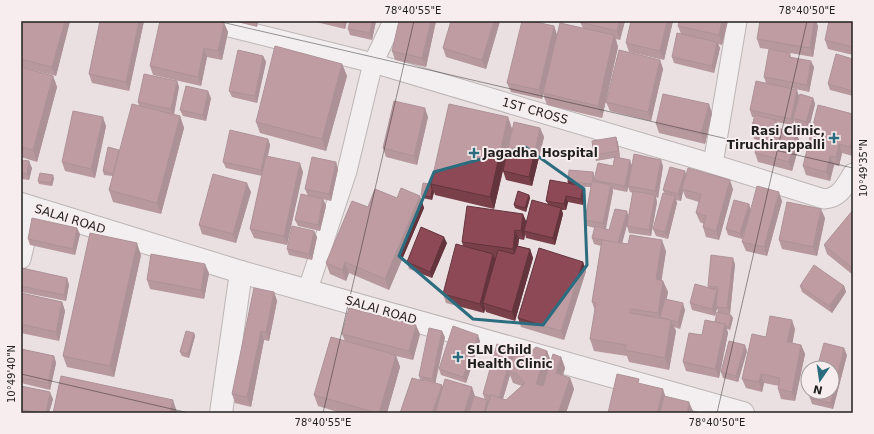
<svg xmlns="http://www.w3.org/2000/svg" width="874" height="434" font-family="'DejaVu Sans',sans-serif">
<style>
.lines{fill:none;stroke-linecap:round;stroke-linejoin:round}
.minor-casing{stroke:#898081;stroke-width:21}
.tertiary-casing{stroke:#898081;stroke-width:24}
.secondary-casing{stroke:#898081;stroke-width:24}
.minor{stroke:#fff;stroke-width:19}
.tertiary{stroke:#fff;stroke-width:22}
.secondary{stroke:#fff;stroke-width:22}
.wall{fill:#79404a;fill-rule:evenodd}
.shaded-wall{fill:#63343c}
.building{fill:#8d4a56;stroke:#63343c}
.marked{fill:none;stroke:#2b6d7f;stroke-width:3;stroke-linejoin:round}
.ticks{fill:none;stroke:#221f1f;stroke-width:1;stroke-opacity:0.45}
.poi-dot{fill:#2b6d7f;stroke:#f7edee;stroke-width:1.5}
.labels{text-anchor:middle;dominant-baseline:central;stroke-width:4;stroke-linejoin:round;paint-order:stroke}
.street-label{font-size:12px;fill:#221f1f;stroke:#f7edee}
.poi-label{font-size:12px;font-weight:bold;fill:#221f1f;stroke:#f7edee;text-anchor:start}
.neatline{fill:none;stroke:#221f1f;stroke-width:1.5}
.ticks-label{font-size:10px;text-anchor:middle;fill:#221f1f}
</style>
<rect width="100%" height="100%" fill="#eae0e1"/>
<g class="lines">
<g class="minor-casing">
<g id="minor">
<path d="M 205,21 L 373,63 L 713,164 L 824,199 C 840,198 845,186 853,173"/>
<path d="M 713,164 L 737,21"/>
<path d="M 21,259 L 33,208"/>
<path d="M 308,289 L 347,171 L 373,63 L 393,21"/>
</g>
</g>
<g class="tertiary-casing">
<path id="tertiary" d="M 221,413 L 241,272"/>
</g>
<g class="secondary-casing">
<path id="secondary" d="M 21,204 L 241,272 L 743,413"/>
</g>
<use href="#minor" class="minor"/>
<use href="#tertiary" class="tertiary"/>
<use href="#secondary" class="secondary"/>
</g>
<g class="wall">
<path d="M 21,21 L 70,21 L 56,76 L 21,67 Z"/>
<path d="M 100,21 L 144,21 L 129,91 L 92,83 L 89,74 Z"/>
<path d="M 233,21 L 258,21 L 257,27 Z"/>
<path d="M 315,21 L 347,21 L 345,29 L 316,22 Z"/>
<path d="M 376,21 L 372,40 L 350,35 L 348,29 Z"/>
<path d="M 436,21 L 426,67 L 395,60 L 392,51 Z"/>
<path d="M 451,21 L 500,21 L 486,69 L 446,57 L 443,48 Z"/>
<path d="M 625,21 L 620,40 L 616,39 L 618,47 L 602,118 L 547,105 L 543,94 L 542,99 L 511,92 L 507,83 L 554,26 L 557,35 L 583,28 L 580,22 Z"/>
<path d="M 631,21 L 673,21 L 664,60 L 629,52 L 626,43 Z"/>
<path d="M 679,21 L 728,21 L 722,45 L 718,44 L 720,48 L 714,73 L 674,63 L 672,57 L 681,34 L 678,26 Z"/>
<path d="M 853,21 L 853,55 L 828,49 L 825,40 Z"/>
<path d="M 224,23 L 228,32 L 222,60 L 207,57 L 201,86 L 153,75 L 150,66 Z"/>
<path d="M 818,26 L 813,57 L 790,53 L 791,57 L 814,67 L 809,92 L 791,88 L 799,96 L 797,106 L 813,98 L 815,104 L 809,128 L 796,125 L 794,120 L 793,125 L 776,122 L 779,128 L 796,133 L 800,142 L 792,171 L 758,162 L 755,153 L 758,140 L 754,139 L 751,130 L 754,117 L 752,117 L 750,110 L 766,83 L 764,77 L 775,50 L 760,48 L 757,39 Z"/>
<path d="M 263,56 L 266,62 L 257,103 L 232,97 L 229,91 Z"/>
<path d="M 853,59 L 853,96 L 830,90 L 828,84 Z"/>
<path d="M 660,60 L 663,69 L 651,121 L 610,111 L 606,102 Z"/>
<path d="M 342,64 L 347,76 L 326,151 L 260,133 L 256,122 Z"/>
<path d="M 21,67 L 53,76 L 57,87 L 37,162 L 21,157 Z"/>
<path d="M 177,81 L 179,87 L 174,115 L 180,116 L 184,128 L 161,214 L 113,202 L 109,190 L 113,176 L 104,175 L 103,171 L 119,151 L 139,106 L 138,102 Z"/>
<path d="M 211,98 L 206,121 L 183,116 L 180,110 Z"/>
<path d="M 712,113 L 705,144 L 659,133 L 656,124 Z"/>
<path d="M 853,114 L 853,156 L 842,153 L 839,166 L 834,165 L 830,181 L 806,175 L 803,166 Z"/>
<path d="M 428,117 L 417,165 L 386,157 L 383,148 Z"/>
<path d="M 508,117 L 512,129 L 540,128 L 544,137 L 532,186 L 506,180 L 503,171 L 494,209 L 435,195 L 434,192 L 432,200 L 422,198 L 421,195 L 431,184 Z"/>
<path d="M 106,126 L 95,178 L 65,171 L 62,162 Z"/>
<path d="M 616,137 L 618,143 L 620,157 L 619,158 L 632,166 L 663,166 L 658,198 L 656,197 L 657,202 L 651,236 L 629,233 L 627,226 L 627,224 L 622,243 L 666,251 L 661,280 L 663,281 L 668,292 L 666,299 L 685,310 L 680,329 L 674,327 L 676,331 L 669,370 L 629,362 L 627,356 L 594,351 L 590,339 L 595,311 L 592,302 L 601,246 L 594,244 L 592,238 L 595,228 L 587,226 L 585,220 L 591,187 L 583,187 L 585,193 L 583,205 L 568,202 L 566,210 L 562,210 L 563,214 L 555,245 L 526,238 L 525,234 L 524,240 L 519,239 L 518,246 L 530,249 L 533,258 L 515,321 L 486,312 L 485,309 L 484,313 L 446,303 L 443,294 L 463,246 L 462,242 L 526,222 L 548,204 L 546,201 L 568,184 L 568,182 L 593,172 L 594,175 L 594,182 L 595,182 L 594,180 L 613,166 L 614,158 L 596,161 L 594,155 ZM 628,187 L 630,192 L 633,193 L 628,217 L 609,230 L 606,229 L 613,191 L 612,189 L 627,192 Z"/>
<path d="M 268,139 L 270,145 L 268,156 L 303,172 L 287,245 L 254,238 L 250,229 L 262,176 L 226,168 L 223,162 Z"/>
<path d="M 21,160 L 32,168 L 29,180 L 21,179 Z"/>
<path d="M 338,169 L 331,201 L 308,196 L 305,189 Z"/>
<path d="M 686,175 L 733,189 L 719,240 L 706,237 L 703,227 L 704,224 L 700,222 L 696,213 L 699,202 L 686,198 L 683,191 L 681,201 L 676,200 L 677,203 L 668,239 L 656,236 L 653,229 L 665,194 L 663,190 Z"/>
<path d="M 54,178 L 52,186 L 39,184 L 38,181 Z"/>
<path d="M 251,192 L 236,243 L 202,234 L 199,225 Z"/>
<path d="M 529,195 L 530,198 L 526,212 L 515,208 L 514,205 Z"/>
<path d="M 420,196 L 424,208 L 389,290 L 349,273 L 346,281 L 330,274 L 326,263 L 368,207 L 397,198 Z"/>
<path d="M 323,199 L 326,206 L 320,231 L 298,226 L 295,220 Z"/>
<path d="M 782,201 L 767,256 L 746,251 L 742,242 L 747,224 L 742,239 L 728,235 L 726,229 L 749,204 L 751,210 Z"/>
<path d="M 853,210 L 853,275 L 827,254 L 824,245 Z"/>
<path d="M 825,218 L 817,256 L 782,249 L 779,240 Z"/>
<path d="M 314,231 L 317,237 L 312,260 L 289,255 L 287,249 Z"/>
<path d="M 80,234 L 75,255 L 30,245 L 28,239 Z"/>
<path d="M 447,243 L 432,278 L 409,269 L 407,262 Z"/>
<path d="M 141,255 L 114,377 L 67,367 L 63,356 Z"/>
<path d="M 583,262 L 586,271 L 564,340 L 521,327 L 518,318 Z"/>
<path d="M 735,264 L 730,314 L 727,314 L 733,318 L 730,330 L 727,329 L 728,333 L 719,378 L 686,371 L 683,362 L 702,335 L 715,322 L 718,312 L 717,308 L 715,316 L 692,310 L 690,303 L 708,287 L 708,286 Z"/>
<path d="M 21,272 L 67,278 L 69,285 L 66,301 L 21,292 Z"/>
<path d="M 209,273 L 204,299 L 150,289 L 147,280 Z"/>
<path d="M 800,286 L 844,286 L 846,292 L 832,313 L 802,292 Z"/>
<path d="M 274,292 L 277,301 L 269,341 L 264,340 L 251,407 L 235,403 L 232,394 Z"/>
<path d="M 21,293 L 62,302 L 65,311 L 59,341 L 21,333 Z"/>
<path d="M 795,329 L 792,343 L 801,345 L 805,354 L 795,401 L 781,399 L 778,389 L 779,386 L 764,383 L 762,392 L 746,388 L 742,379 L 766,337 Z"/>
<path d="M 194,333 L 195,336 L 189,358 L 182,356 L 180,352 Z"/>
<path d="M 342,334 L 420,334 L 413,360 L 396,356 L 400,367 L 387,413 L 341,413 L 318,406 L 314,395 L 345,341 Z"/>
<path d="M 445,337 L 435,383 L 442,385 L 443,388 L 485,400 L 483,394 L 513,349 L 515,352 L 547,351 L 551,362 L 561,357 L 565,368 L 563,375 L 570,378 L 574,389 L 566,413 L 400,413 L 420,380 L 419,376 ZM 510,375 L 513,383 L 522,386 L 506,400 L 503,399 Z"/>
<path d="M 480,341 L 466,383 L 441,375 L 439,369 Z"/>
<path d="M 21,349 L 54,356 L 56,363 L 50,390 L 21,383 Z"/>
<path d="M 747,351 L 738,382 L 723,378 L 721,372 Z"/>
<path d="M 847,355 L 833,409 L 812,404 L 810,398 Z"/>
<path d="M 21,386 L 53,399 L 49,413 L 21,413 Z"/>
</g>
<g class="shaded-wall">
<path d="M 65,21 L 70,21 L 56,76 L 52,67 Z"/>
<path d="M 139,21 L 144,21 L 129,91 L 126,82 Z"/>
<path d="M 255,21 L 258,21 L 257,27 Z"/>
<path d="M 342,21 L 347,21 L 345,29 Z"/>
<path d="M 372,21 L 376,21 L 372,40 L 370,33 Z"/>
<path d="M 431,21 L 436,21 L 426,67 L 422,58 Z"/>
<path d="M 494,21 L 500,21 L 486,69 L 482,60 Z"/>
<path d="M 619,21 L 625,21 L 620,40 L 617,31 Z"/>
<path d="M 667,21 L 673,21 L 664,60 L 660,51 Z"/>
<path d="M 722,21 L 728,21 L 722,45 L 719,35 Z"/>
<path d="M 814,21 L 816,21 L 818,26 L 813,57 L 810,48 Z"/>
<path d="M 224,23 L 228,32 L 222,60 L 218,51 Z"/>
<path d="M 554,26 L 557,35 L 542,99 L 539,90 Z"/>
<path d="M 614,35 L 618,47 L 602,118 L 598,106 Z"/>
<path d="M 717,42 L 720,48 L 714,73 L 712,66 Z"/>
<path d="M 204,48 L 207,57 L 201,86 L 198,77 Z"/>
<path d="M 263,56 L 266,62 L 257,103 L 255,96 Z"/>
<path d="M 660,60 L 663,69 L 651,121 L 648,112 Z"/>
<path d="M 811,61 L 814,67 L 809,92 L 807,85 Z"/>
<path d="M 342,64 L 347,76 L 326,151 L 322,139 Z"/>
<path d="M 53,76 L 57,87 L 37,162 L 33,150 Z"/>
<path d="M 177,81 L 179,87 L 173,116 L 171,109 Z"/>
<path d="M 797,90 L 799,96 L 794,119 L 793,118 L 794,120 L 793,125 L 791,119 Z"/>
<path d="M 208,91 L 211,98 L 206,121 L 203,115 Z"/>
<path d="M 813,98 L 815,104 L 809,128 L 806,122 Z"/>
<path d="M 709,104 L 712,113 L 705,144 L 701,134 Z"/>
<path d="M 425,108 L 428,117 L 417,165 L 414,156 Z"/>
<path d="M 180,116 L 184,128 L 161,214 L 157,203 Z"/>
<path d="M 103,117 L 106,126 L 95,178 L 91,169 Z"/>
<path d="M 508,117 L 512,129 L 494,209 L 490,197 Z"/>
<path d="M 776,120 L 779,130 L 774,127 Z"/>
<path d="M 540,128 L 544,137 L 532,186 L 529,177 Z"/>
<path d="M 796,133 L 800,142 L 792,171 L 789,162 Z"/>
<path d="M 853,134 L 853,155 L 850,147 Z"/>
<path d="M 616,137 L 618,143 L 620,157 L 618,151 Z"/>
<path d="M 268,139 L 270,145 L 263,176 L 261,170 Z"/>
<path d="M 839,144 L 842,153 L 839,166 L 836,157 Z"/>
<path d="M 830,156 L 834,165 L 830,181 L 826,172 Z"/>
<path d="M 630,160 L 632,166 L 627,192 L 625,186 Z"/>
<path d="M 661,160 L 663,166 L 658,198 L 655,191 Z"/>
<path d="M 29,161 L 32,168 L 29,180 L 27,174 Z"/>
<path d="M 336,162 L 338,169 L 331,201 L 329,194 Z"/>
<path d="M 300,163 L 303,172 L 287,245 L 284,236 Z"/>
<path d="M 685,171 L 687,177 L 682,189 L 683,191 L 681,201 L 678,194 Z"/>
<path d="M 593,172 L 594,175 L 594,187 L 593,184 Z"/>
<path d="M 53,175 L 54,178 L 52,186 L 51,183 Z"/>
<path d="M 730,180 L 733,189 L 719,240 L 716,231 Z"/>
<path d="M 247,183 L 251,192 L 236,243 L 233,234 Z"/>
<path d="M 611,185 L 613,191 L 605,230 L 603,223 Z"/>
<path d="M 583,186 L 585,193 L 583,205 L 581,199 Z"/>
<path d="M 432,189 L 434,192 L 432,200 L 431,197 Z"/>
<path d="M 779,192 L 782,201 L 767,256 L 764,247 Z"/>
<path d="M 529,195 L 530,198 L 526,212 L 525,208 Z"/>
<path d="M 655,195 L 657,202 L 651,236 L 649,230 Z"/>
<path d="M 420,196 L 424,208 L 389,290 L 385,279 Z"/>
<path d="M 566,196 L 568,202 L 566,210 L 564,204 Z"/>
<path d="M 675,196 L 677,203 L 668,239 L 665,232 Z"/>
<path d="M 323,199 L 326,206 L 320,231 L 318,225 Z"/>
<path d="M 749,204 L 751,211 L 742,239 L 740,233 Z"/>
<path d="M 561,208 L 563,214 L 555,245 L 553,238 Z"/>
<path d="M 821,209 L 825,218 L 817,256 L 813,247 Z"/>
<path d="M 627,211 L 629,218 L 620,251 L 618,244 Z"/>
<path d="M 523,214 L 527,223 L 524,231 L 525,234 L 524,240 L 521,231 Z"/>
<path d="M 77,228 L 80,234 L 75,255 L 73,249 Z"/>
<path d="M 515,230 L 519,239 L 516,258 L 513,249 Z"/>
<path d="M 314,231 L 317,237 L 312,260 L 309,254 Z"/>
<path d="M 444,237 L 447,243 L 432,278 L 430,272 Z"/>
<path d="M 662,240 L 666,251 L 660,291 L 656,279 Z"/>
<path d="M 137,243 L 141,255 L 114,377 L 110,366 Z"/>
<path d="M 530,249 L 533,258 L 515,321 L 512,312 Z"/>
<path d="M 493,254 L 497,263 L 483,303 L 485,309 L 484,313 L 480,304 Z"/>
<path d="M 733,258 L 735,264 L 730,314 L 727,308 Z"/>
<path d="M 345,262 L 349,273 L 346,281 L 342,270 Z"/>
<path d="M 583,262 L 586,271 L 564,340 L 561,331 Z"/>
<path d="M 205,264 L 209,273 L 204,299 L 201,290 Z"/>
<path d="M 67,278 L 69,285 L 66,301 L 64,295 Z"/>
<path d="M 663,281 L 668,292 L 663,318 L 660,317 L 663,323 L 662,325 L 658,313 Z"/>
<path d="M 844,286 L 846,292 L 832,313 L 829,306 Z"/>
<path d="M 717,290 L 720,296 L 716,307 L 717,308 L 715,316 L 712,309 Z"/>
<path d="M 274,292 L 277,301 L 269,341 L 266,332 Z"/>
<path d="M 62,302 L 65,311 L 59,341 L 56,332 Z"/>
<path d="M 683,303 L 685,310 L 680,329 L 678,322 Z"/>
<path d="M 731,315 L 733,318 L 730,330 L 729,327 Z"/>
<path d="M 671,320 L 676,331 L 669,370 L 665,358 Z"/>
<path d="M 792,320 L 795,329 L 791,352 L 787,342 Z"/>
<path d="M 725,324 L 728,333 L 719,378 L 715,369 Z"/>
<path d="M 416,325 L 420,334 L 413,360 L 409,351 Z"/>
<path d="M 261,331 L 264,340 L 251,407 L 247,397 Z"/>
<path d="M 442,331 L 445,337 L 435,385 L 432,379 Z"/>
<path d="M 194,333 L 195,336 L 189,358 L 188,354 Z"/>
<path d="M 478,335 L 480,341 L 466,383 L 463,377 Z"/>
<path d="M 745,345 L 747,351 L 738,382 L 736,376 Z"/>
<path d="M 801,345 L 805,354 L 795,401 L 792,392 Z"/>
<path d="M 844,348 L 847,355 L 833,409 L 831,403 Z"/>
<path d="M 513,349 L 516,355 L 508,371 L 510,375 L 501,405 L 499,398 Z"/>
<path d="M 547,351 L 551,362 L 540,395 L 536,384 Z"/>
<path d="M 396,355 L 400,367 L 387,413 L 379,413 Z"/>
<path d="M 54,356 L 56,363 L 50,390 L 48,383 Z"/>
<path d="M 561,357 L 565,368 L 560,384 L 556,373 Z"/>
<path d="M 761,374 L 764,383 L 762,392 L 759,382 Z"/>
<path d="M 570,378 L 574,389 L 566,413 L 558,413 Z"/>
<path d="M 442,385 L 445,394 L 436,411 L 437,413 L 432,413 Z"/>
<path d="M 472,387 L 475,396 L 470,413 L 464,413 Z"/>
<path d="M 663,389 L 666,398 L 662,413 L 657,413 Z"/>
<path d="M 50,392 L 53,399 L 49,413 L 46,413 Z"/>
<path d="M 173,400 L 177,412 L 177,413 L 170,413 Z"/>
<path d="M 487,400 L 490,407 L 488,413 L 484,413 Z"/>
<path d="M 689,402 L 693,411 L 692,413 L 687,413 Z"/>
</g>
<g class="building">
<path d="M 21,21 L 65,21 L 52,67 L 21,59 Z"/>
<path d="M 100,21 L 139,21 L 126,82 L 89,74 Z"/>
<path d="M 160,21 L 215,21 L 224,23 L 218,51 L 204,48 L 198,77 L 150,66 Z"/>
<path d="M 350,21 L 372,21 L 370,33 L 348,29 Z"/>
<path d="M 399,21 L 431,21 L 422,58 L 392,51 Z"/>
<path d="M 451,21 L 494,21 L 482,60 L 443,48 Z"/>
<path d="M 522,21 L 531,21 L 554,26 L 539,90 L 507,83 Z"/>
<path d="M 581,21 L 619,21 L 617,31 L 580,22 Z"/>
<path d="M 631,21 L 667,21 L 660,51 L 626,43 Z"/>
<path d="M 679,21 L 722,21 L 719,35 L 678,26 Z"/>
<path d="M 760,21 L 814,21 L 810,48 L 757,39 Z"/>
<path d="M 829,21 L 853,21 L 853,47 L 825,40 Z"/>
<path d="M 560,23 L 614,35 L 598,106 L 543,93 Z"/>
<path d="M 677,33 L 717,42 L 712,66 L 672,57 Z"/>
<path d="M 275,46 L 342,64 L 322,139 L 256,122 Z"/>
<path d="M 769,49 L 790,53 L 789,57 L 811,61 L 807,85 L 764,77 Z"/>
<path d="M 238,50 L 263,56 L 255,96 L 229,91 Z"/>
<path d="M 619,50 L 660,60 L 648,112 L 606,102 Z"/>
<path d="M 836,54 L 853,59 L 853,91 L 828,84 Z"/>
<path d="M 21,67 L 53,76 L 33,150 L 21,147 Z"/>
<path d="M 144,74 L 177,81 L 171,109 L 138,102 Z"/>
<path d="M 756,81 L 797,90 L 791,119 L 750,110 Z"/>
<path d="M 186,86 L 208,91 L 203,115 L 180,110 Z"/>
<path d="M 663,94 L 709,104 L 701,134 L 656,124 Z"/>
<path d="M 800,94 L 813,98 L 806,122 L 793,118 Z"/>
<path d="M 394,101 L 425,108 L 414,156 L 383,148 Z"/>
<path d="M 132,104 L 180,116 L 157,203 L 109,190 Z"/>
<path d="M 449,104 L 508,117 L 490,197 L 431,184 Z"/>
<path d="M 818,105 L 853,114 L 853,134 L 850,147 L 839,144 L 836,157 L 830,156 L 826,172 L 803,166 Z"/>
<path d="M 73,111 L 103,117 L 91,169 L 62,162 Z"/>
<path d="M 755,115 L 776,120 L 774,127 L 796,133 L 789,162 L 755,153 L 760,132 L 751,130 Z"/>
<path d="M 514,122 L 540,128 L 529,177 L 503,171 Z"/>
<path d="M 230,130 L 268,139 L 261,170 L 223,162 Z"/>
<path d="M 616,137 L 618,151 L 594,155 L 592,141 Z"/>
<path d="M 108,147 L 119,150 L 113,174 L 103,171 Z"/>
<path d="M 634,154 L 661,160 L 655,191 L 628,186 Z"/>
<path d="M 266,156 L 300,163 L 284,236 L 250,229 Z"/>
<path d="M 312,157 L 336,162 L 329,194 L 305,189 Z"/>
<path d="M 615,157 L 630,160 L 625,186 L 594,180 L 598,163 L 613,166 Z"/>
<path d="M 21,160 L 29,161 L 27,174 L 21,173 Z"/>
<path d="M 670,167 L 685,171 L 678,194 L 663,190 Z"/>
<path d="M 688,168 L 730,180 L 716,231 L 703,227 L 706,216 L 696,213 L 701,194 L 682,189 Z"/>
<path d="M 569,170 L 593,172 L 593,182 L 592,184 L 568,182 Z"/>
<path d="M 40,173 L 53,175 L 51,183 L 38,181 Z"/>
<path d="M 213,174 L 247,183 L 233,234 L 199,225 Z"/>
<path d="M 550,180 L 583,186 L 581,199 L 566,196 L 564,204 L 546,201 Z"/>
<path d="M 592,181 L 611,185 L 603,223 L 585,220 Z"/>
<path d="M 423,183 L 431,184 L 432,189 L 431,197 L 421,195 Z"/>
<path d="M 757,186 L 779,192 L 764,247 L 742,242 Z"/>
<path d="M 401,188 L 420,196 L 385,279 L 345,262 L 342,270 L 326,263 L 352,201 L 368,207 L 375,189 L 397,198 Z"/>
<path d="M 518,191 L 529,195 L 525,208 L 514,205 Z"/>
<path d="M 633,191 L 655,195 L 649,230 L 627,226 Z"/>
<path d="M 663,193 L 675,196 L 665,232 L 653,229 Z"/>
<path d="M 301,194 L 323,199 L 318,225 L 295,220 Z"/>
<path d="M 532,200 L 561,208 L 553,238 L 524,231 Z"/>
<path d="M 734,200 L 749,204 L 740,233 L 726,229 Z"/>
<path d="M 787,202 L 821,209 L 813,247 L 779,240 Z"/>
<path d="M 467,206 L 523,214 L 521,231 L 515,230 L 513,249 L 462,242 Z"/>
<path d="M 615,209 L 627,211 L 618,243 L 602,240 L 592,238 L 595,226 L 609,230 Z"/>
<path d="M 853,210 L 853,265 L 851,267 L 824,245 Z"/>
<path d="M 32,218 L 77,228 L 73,249 L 28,239 Z"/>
<path d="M 292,226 L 314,231 L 309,254 L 287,249 Z"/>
<path d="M 421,227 L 444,237 L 430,272 L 407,262 Z"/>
<path d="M 90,233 L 137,243 L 110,366 L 63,356 Z"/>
<path d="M 630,235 L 662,240 L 656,279 L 663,281 L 658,313 L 631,309 L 630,313 L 671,320 L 665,358 L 625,350 L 626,345 L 590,339 L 596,303 L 592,302 L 602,240 L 628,244 Z"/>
<path d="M 456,244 L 493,254 L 480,304 L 443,294 Z"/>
<path d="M 517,246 L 530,249 L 512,312 L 483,303 L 498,250 L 514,254 Z"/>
<path d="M 539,248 L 583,262 L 561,331 L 518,318 Z"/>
<path d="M 151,254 L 205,264 L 201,290 L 147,280 Z"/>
<path d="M 711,255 L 733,258 L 727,308 L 716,307 L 718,287 L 708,286 Z"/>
<path d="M 814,265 L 844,286 L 829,306 L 800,286 Z"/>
<path d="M 22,268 L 67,278 L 64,295 L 21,286 L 21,272 Z"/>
<path d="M 695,284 L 717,290 L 712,309 L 690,303 Z"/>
<path d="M 254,288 L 274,292 L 266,332 L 261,331 L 247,397 L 232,394 Z"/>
<path d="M 21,293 L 62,302 L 56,332 L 21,324 Z"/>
<path d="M 665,299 L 683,303 L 678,322 L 660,317 Z"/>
<path d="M 349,308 L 416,325 L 409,351 L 342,334 Z"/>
<path d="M 717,312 L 731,315 L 729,327 L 726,326 L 725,324 L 715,322 Z"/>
<path d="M 770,316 L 792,320 L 787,342 L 801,345 L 792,392 L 778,389 L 780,378 L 761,374 L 759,382 L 742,379 L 752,334 L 766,337 Z"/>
<path d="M 705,320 L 725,324 L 715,369 L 683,362 L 689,333 L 702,335 Z"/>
<path d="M 453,326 L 478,335 L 463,377 L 439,369 Z"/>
<path d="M 429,328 L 442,331 L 432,379 L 419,376 Z"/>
<path d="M 186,331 L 194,333 L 188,354 L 180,352 Z"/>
<path d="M 331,337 L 396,355 L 379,413 L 377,413 L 314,395 Z"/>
<path d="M 729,341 L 745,345 L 736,376 L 721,372 Z"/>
<path d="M 824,343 L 844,348 L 831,403 L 810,398 L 811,392 L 832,392 L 832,368 L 817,368 Z"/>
<path d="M 497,344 L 513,349 L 499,398 L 491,395 L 491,396 L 483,394 Z"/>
<path d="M 536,347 L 547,351 L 536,384 L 543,386 L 553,354 L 561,357 L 556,373 L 570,378 L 558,413 L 485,413 L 491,395 L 506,400 L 525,383 L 517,374 L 508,371 L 516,348 L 530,352 Z"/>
<path d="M 21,349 L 54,356 L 48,383 L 21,378 Z"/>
<path d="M 617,374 L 639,379 L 638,383 L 663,389 L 657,413 L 608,413 Z"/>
<path d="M 61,376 L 173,400 L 170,413 L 53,413 Z"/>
<path d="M 412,378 L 423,381 L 423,379 L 442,385 L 432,413 L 400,413 Z"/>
<path d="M 445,379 L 472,387 L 464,413 L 440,413 L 440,412 L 436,411 Z"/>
<path d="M 21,386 L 50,392 L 46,413 L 39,413 L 21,409 Z"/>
<path d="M 474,396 L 487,400 L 484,413 L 469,413 Z"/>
<path d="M 664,396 L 689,402 L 687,413 L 660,413 Z"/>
</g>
<path d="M0 0H874V434H0ZM 525,147 L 584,189 L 587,265 L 543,325 L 473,319 L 399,256 L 434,172 Z" fill="#eae0e1" fill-opacity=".55" fill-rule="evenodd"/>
<path class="marked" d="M 525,147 L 584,189 L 587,265 L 543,325 L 473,319 L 399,256 L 434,172 Z"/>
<path class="ticks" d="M 217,21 L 853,168M 21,374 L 189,413M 323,413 L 414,21M 717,413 L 807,21"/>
<g class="poi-dot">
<path d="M832 132h4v4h4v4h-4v4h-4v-4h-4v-4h4z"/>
<path d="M472 147h4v4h4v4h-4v4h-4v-4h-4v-4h4z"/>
<path d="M456 351h4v4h4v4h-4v4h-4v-4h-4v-4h4z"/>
</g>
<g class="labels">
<g class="street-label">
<text transform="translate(535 111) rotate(16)">1ST CROSS</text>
<text transform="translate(70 219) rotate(17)">SALAI ROAD</text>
<text transform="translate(381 310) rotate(16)">SALAI ROAD</text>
</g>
<g class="poi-label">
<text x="825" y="131" text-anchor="end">Rasi Clinic,<tspan x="825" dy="14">Tiruchirappalli</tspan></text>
<text x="483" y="153">Jagadha Hospital</text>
<text x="467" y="350">SLN Child<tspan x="467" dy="14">Health Clinic</tspan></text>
</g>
</g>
<rect width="874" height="434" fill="none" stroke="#f7edee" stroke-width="44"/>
<g transform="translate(820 380) rotate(193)"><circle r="19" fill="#f7edee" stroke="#a29b9b"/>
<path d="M0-3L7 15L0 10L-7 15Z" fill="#2b6d7f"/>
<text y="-6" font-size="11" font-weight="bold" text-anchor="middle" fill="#221f1f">N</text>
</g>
<rect x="22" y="22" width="830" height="390" class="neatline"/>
<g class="ticks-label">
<text x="413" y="14">78°40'55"E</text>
<text x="807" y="14">78°40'50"E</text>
<text transform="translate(863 168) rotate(-90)" y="4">10°49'35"N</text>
<text transform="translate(11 374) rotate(-90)" y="4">10°49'40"N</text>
<text x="323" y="426">78°40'55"E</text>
<text x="717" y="426">78°40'50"E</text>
</g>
</svg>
